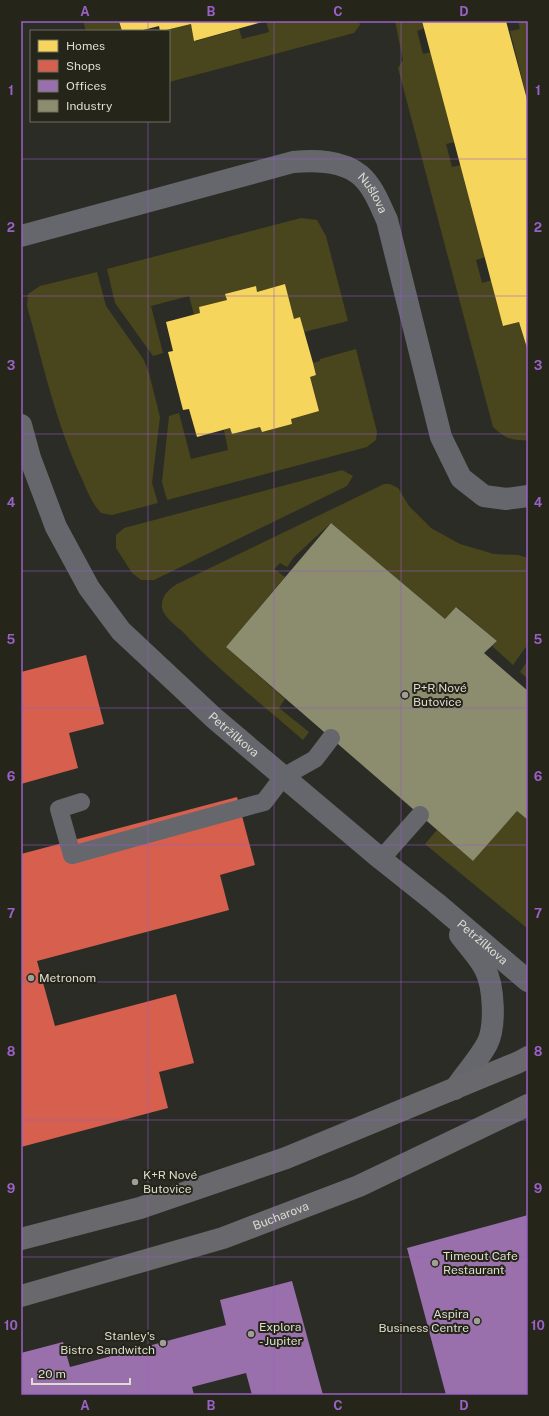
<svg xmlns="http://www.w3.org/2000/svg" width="549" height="1416" font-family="'Public Sans',sans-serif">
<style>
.green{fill:#49451c}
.homes{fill:#f6d55c}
.shops{fill:#d6604d}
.offices{fill:#9970ab}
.industry{fill:#8c8c6e}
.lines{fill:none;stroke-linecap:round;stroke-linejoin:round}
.lane{stroke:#65676c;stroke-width:18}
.street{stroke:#65676c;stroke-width:22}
.secondary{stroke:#68686d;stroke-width:22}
.grid{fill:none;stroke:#9861c5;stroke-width:1;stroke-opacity:0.55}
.poi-dot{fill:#9f9f97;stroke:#262519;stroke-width:1.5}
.labels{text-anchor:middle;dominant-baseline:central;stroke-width:4;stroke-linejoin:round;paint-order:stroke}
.street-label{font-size:12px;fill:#ddddd4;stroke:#262519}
.poi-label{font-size:12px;fill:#ddddd4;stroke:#262519;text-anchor:start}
.neatline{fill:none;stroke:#9861c5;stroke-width:1.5}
.grid-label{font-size:13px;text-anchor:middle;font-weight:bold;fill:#9861c5}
</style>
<rect width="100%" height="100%" fill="#2c2c26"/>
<g class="green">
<path d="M 83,21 L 121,21 L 124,31 L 86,31 Z"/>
<path d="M 266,21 L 359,21 L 360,25 L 354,33 L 169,82 L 169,31 L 163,31 L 191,24 L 196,41 L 239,29 L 242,39 L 269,32 Z"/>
<path d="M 395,21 L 423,21 L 425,28 L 417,31 L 423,54 L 431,52 L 455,142 L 446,144 L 452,167 L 461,165 L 486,257 L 476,260 L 482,283 L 492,280 L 504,326 L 519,322 L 528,350 L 528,440 C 511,441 505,438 493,427 L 398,68 L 403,60 Z"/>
<path d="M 518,21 L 528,21 L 528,102 L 510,31 L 520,29 Z"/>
<path d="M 301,218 L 317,220 L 326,236 L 348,321 L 304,332 L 300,317 L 294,319 L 285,284 L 257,292 L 255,286 L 226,294 L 227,300 L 199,307 L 200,313 L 194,315 L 189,296 L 151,306 L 163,353 L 153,356 L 115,303 L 107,269 Z"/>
<path d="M 97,272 L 106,306 L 144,360 L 149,373 L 160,417 L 152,483 L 158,503 L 112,515 L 101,513 C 92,503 87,491 82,479 C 56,424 43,364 27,306 L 28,294 L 40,286 Z"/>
<path d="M 356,349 L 377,432 L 376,440 L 367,447 L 167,500 L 162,482 L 169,416 L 179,413 L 191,459 L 228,450 L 224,430 L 230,428 L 232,434 L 260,427 L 262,432 L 292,424 L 291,419 L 310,377 L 316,375 L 313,363 L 320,361 L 320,359 Z"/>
<path d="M 342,470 L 353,476 L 347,486 L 154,580 L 141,580 L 132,573 L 116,548 L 116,535 L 124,528 Z"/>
<path d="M 384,484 L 390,484 L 398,488 L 409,506 L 431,528 L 460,544 L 494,554 L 518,555 L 528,558 L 528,646 L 525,648 L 513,665 L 492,646 L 497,641 L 457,607 L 445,619 L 331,523 L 294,557 L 287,567 L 280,563 L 274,569 L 285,577 L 226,647 L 285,699 L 279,708 L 309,732 L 303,740 C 262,704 219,671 182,631 C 175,625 164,617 162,608 C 161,596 168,590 177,584 Z"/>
<path d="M 528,660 L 528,679 L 520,672 Z"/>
<path d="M 517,811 L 528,820 L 528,929 L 425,844 L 437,830 L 473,861 Z"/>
</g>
<g class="homes">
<path d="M 119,21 L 266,21 L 194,41 L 191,24 L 162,31 L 160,31 L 159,26 L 139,31 L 122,31 Z"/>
<path d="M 422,21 L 506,21 L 528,103 L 528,351 L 519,322 L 503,326 Z"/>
<path d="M 285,284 L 294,319 L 300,317 L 313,363 L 316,375 L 310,377 L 319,411 L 291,419 L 292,424 L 262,432 L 260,427 L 232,434 L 230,428 L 197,437 L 189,409 L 183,410 L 168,352 L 173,351 L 166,322 L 200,313 L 199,307 L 227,300 L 225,294 L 256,286 L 257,292 Z"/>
</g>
<g class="shops">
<path d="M 86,655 L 104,724 L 69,733 L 78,768 L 21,784 L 21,672 Z"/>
<path d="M 237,797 L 255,865 L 220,875 L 229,910 L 37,961 L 55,1026 L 176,994 L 194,1063 L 159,1072 L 168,1108 L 21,1147 L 21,854 Z"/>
</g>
<g class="offices">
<path d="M 528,1215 L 528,1395 L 446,1395 L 407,1248 Z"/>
<path d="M 292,1281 L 323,1395 L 252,1395 L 246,1373 L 192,1387 L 194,1395 L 21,1395 L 21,1353 L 63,1342 L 70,1367 L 104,1358 L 226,1325 L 220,1300 Z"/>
</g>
<path class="industry" d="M 331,523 L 445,619 L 456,607 L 497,641 L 484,653 L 528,691 L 528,820 L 517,811 L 473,861 L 226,647 Z"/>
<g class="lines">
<g class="lane">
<path d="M 81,802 L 59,809 L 72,855 L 264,802 L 283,777 L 315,759 L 331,738"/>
<path d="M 381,859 L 420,815"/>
</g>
<g class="street">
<path id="s1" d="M 21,236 L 293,162 C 315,160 342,160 360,175 C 373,186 380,205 387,220 L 441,437 L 461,478 L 484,496 L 506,499 L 528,496"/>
<path id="s2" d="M 21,425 L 30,458 L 56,527 L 89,588 L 121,631 L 214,718 L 381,859 L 435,902 L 528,981"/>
<path d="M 455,1089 C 465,1074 479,1059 487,1044 C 496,1027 494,986 485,969 C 479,957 468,946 460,935"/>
</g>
<g class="secondary">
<path d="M 21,1239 L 140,1208 L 286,1158 L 519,1062 L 528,1057"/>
<path id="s3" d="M 21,1296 L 223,1238 L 359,1186 L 528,1105"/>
</g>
</g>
<path class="grid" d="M 148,21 L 148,31M 274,21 L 274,1395M 401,21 L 401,1395M 148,121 L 148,1395M 21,159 L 528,159M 21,296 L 528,296M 21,434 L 528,434M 21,571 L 528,571M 21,708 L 528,708M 21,845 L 528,845M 21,982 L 528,982M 21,1120 L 528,1120M 21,1257 L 528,1257"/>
<g class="poi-dot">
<circle cx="405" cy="695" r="4"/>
<circle cx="31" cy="978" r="4"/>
<circle cx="135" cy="1182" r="4"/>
<circle cx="435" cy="1263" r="4"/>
<circle cx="477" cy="1321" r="4"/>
<circle cx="251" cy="1334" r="4"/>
<circle cx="163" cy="1343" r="4"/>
</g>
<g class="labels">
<g class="street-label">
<text stroke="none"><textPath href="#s1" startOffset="374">Nušlova</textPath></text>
<text stroke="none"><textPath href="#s2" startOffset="384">Petržílkova</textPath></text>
<text stroke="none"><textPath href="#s2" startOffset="708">Petržílkova</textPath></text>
<text stroke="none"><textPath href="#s3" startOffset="272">Bucharova</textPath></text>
</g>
<g class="poi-label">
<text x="413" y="688">P+R Nové<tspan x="413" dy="14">Butovice</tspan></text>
<text x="39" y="978">Metronom</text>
<text x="143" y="1175">K+R Nové<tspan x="143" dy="14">Butovice</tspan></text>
<text x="443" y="1256">Timeout Cafe<tspan x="443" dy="14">Restaurant</tspan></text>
<text x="469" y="1314" text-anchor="end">Aspira<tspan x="469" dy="14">Business Centre</tspan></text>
<text x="259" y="1327">Explora<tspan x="259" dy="14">- Jupiter</tspan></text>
<text x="155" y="1336" text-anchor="end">Stanley's<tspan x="155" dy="14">Bistro Sandwitch</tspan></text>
</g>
</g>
<rect width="549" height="1416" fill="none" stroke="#262519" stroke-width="44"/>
<rect x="30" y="30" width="140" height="92" fill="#262519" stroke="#6f6f64"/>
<rect x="38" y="40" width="20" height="12" fill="#f6d55c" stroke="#6f6f64"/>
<text x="66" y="50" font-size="12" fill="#ddddd4">Homes</text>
<rect x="38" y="60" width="20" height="12" fill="#d6604d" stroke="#6f6f64"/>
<text x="66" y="70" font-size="12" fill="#ddddd4">Shops</text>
<rect x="38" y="80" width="20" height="12" fill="#9970ab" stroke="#6f6f64"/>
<text x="66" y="90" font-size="12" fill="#ddddd4">Offices</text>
<rect x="38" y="100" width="20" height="12" fill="#8c8c6e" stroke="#6f6f64"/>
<text x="66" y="110" font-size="12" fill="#ddddd4">Industry</text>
<path d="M32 1378v6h98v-6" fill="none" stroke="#ddddd4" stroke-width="2"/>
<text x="38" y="1378" font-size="12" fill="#ddddd4" stroke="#262519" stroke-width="3" paint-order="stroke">20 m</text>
<rect x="22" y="22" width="505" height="1372" class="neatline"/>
<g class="grid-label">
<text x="85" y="16">A</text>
<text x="211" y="16">B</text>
<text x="338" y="16">C</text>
<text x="464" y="16">D</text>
<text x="11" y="95">1</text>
<text x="538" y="95">1</text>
<text x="11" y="232">2</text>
<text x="538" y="232">2</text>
<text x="11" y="370">3</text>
<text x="538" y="370">3</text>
<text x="11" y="507">4</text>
<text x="538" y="507">4</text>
<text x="11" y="644">5</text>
<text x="538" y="644">5</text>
<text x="11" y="781">6</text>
<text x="538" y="781">6</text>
<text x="11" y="918">7</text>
<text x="538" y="918">7</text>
<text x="11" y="1056">8</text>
<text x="538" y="1056">8</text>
<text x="11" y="1193">9</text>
<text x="538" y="1193">9</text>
<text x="11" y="1330">10</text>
<text x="538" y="1330">10</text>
<text x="85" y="1410">A</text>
<text x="211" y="1410">B</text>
<text x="338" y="1410">C</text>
<text x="464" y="1410">D</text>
</g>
</svg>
